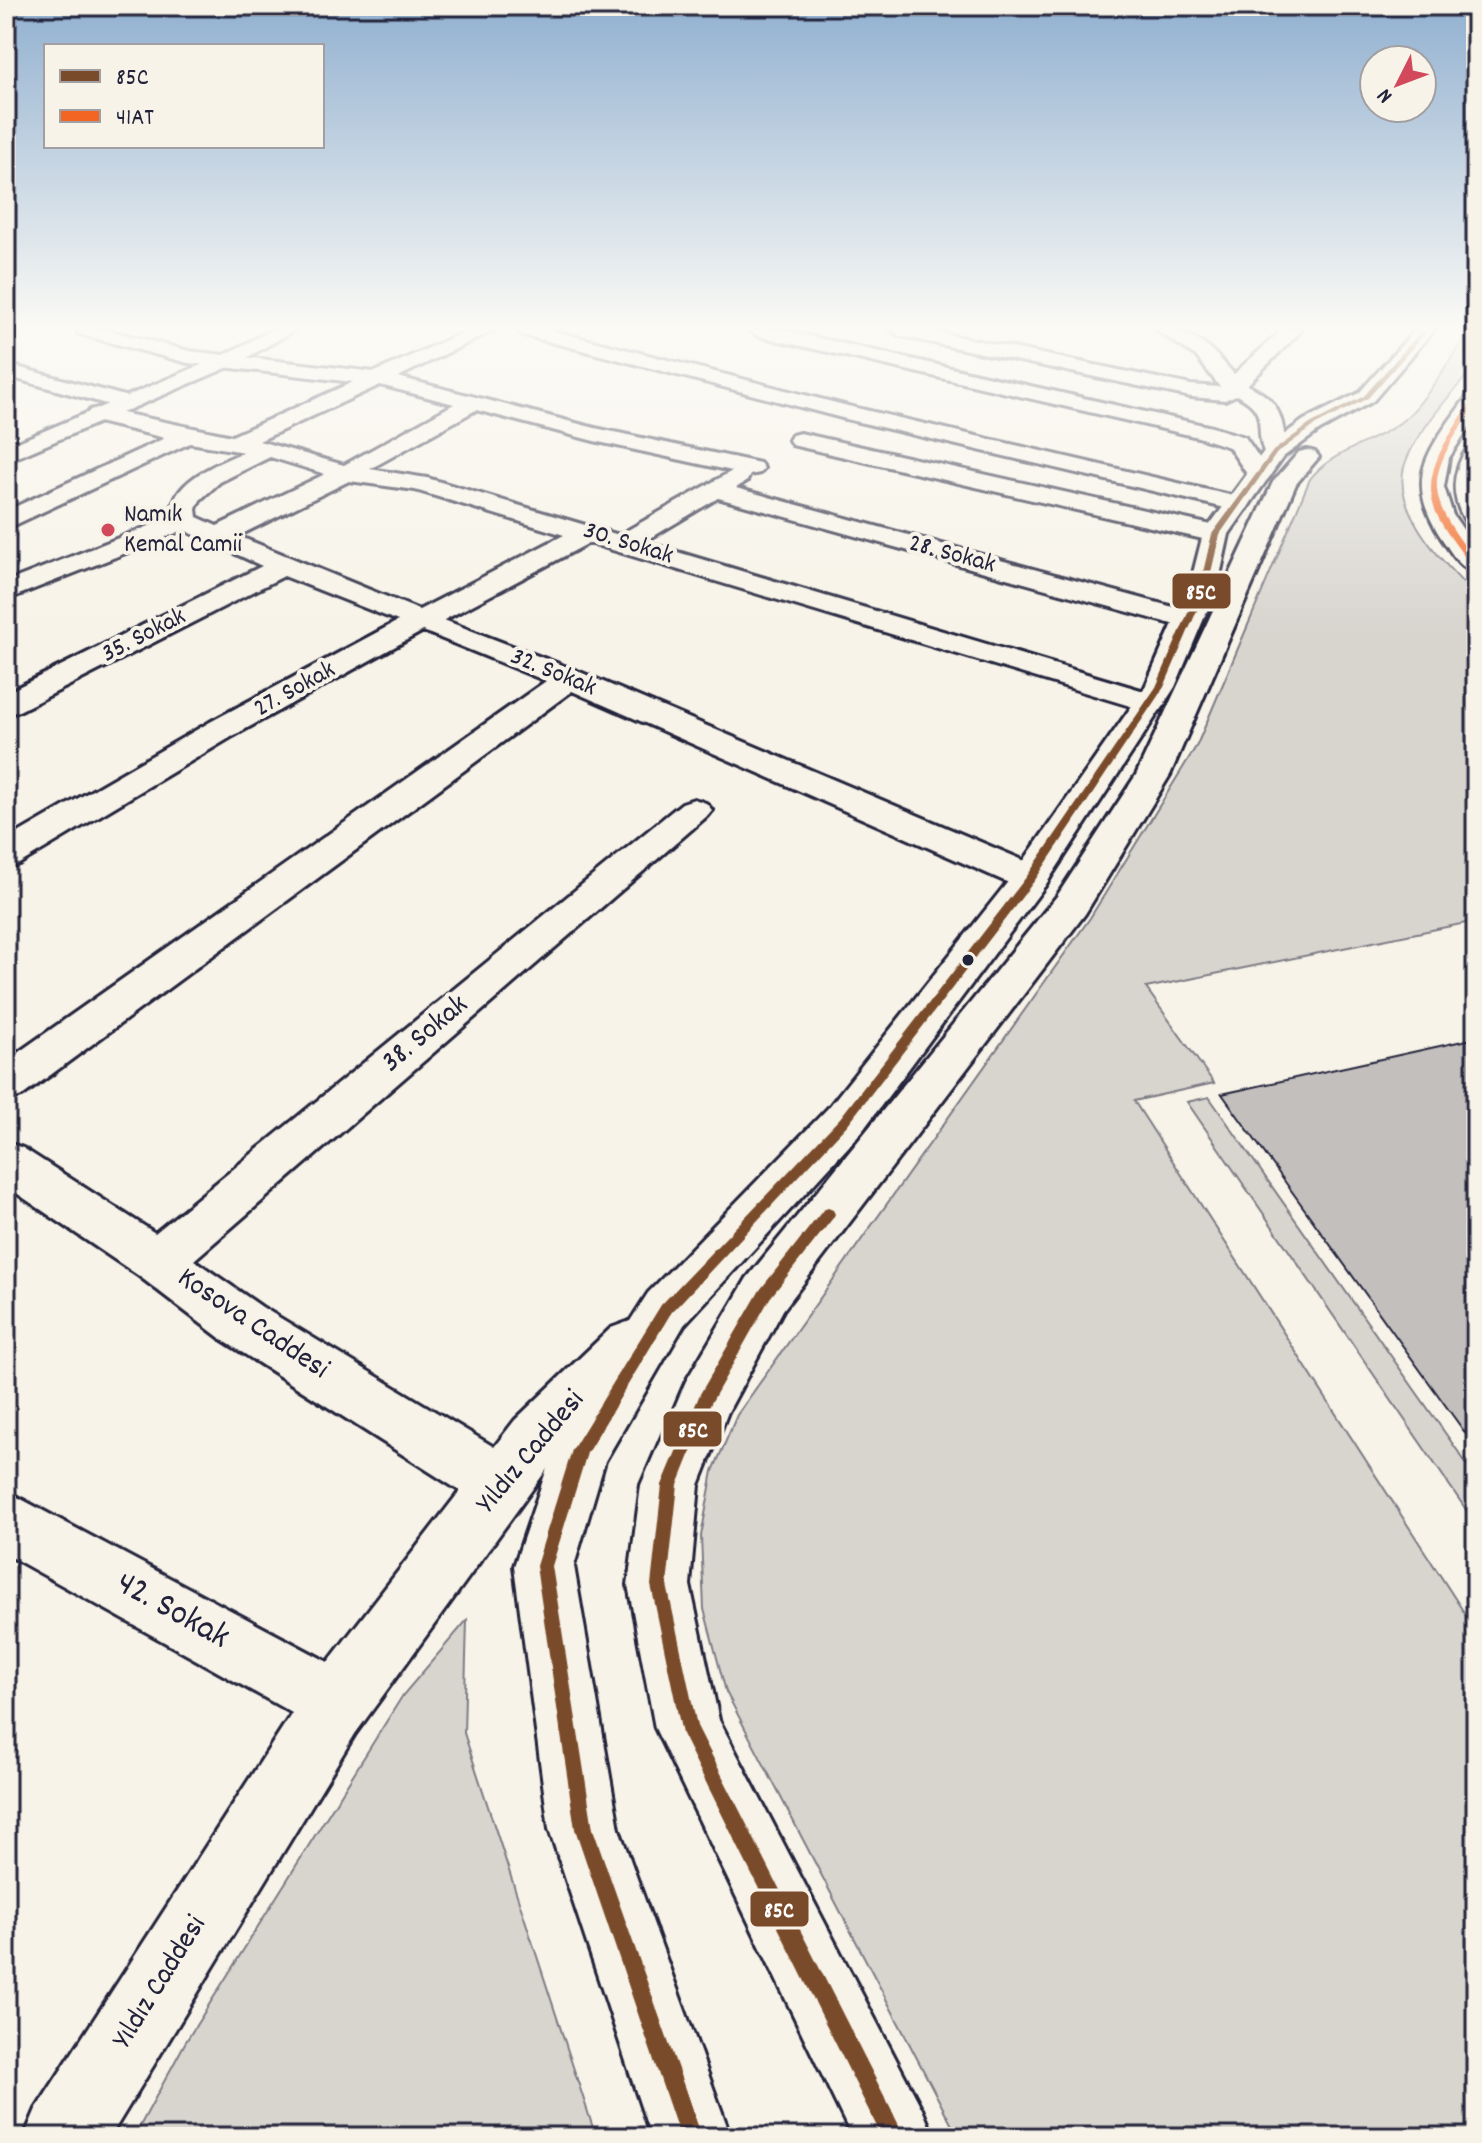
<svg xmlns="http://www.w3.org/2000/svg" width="1482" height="2143" font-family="Dekko,sans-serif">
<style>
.green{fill:#d8d5cf;stroke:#7d7c85;stroke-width:2}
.building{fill:#c2bfbd;stroke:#22223b;stroke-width:2}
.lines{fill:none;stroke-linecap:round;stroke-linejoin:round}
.minor-casing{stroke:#22223b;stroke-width:6}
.major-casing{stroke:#22223b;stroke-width:6}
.minor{fill:#f7f3e8;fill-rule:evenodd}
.major{fill:#f7f3e8;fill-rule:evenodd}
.bus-1-casing{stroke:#f7f3e8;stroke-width:6}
.bus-2-casing{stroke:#f7f3e8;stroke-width:6}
.bus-1{fill:#7a4b2a;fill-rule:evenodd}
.bus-2{fill:#f26522;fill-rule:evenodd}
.poi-dot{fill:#d1495b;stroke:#f7f3e8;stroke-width:3}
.bus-dot{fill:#22223b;stroke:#f7f3e8;stroke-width:3}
.labels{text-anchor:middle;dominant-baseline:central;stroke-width:8;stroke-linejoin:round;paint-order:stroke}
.far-poi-label{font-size:26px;fill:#22223b;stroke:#f7f3e8;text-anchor:start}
.far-street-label{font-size:26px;fill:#22223b;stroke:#f7f3e8}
.street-label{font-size:30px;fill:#22223b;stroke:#f7f3e8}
.near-street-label{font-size:36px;fill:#22223b;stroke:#f7f3e8}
.line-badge{stroke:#f7f3e8;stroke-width:3}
.badge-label{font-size:22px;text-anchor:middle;font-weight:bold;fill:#fff}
</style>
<rect width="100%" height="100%" fill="#f7f3e8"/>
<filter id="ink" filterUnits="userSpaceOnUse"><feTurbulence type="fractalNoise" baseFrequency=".0125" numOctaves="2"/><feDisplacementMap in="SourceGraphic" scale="16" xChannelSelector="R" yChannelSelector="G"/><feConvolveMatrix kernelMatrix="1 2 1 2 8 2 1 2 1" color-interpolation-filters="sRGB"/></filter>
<g filter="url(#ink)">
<g class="green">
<path d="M 1470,330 L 1476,330 L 1476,366 C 1455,388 1407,443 1403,472 C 1396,516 1448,568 1476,596 L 1476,921 L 1146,988 L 1214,1083 L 1134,1101 L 1476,1631 L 1476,2137 L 958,2137 L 726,1692 L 704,1609 L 701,1536 L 713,1471 L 737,1415 L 1090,918 L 1197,745 L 1310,479 C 1335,447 1379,443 1408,416 C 1429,396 1453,354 1470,330 Z"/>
<path d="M 1209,1097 L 1476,1477 L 1476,1524 L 1187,1102 Z"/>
<path d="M 467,1620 L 464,1733 L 596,2137 L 134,2137 L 185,2043 L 403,1695 Z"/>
</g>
<path class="building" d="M 1476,1038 L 1476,1448 L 1222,1094 Z"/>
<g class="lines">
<g class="minor-casing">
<g id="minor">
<path d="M 77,330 L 108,330 L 189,351 L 375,372 L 469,330 L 494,330 L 398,377 L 595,428 L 760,463 L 764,468 L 760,473 L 750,475 L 747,481 L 736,488 L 1199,614 L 1203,620 L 1199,626 L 1189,629 L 1179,626 L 718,498 L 644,542 L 1161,696 L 1166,703 L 1161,710 L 1150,712 L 589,543 L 444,620 L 580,672 L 1044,869 L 1050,878 L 1044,887 L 1031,890 L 1018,887 L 572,691 L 22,1096 L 6,1101 L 6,1061 L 546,681 L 423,631 L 233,736 L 19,864 L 6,868 L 6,840 L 210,722 L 398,621 L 284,576 L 17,712 L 6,714 L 6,693 L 262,566 L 184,530 L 6,600 L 6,582 L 172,517 C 168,482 218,463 244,452 L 190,443 L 6,529 L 6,511 L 165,438 L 90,420 L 87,415 L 90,410 L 98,408 L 232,436 L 353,382 L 188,363 L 79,334 ZM 380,385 L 454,404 L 344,465 L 259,441 ZM 476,410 L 594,441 L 732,471 L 619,535 L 427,478 L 370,469 ZM 270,457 L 325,474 L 217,526 L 197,517 L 196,509 L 200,500 L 220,482 ZM 349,481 L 415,490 L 564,535 L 419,610 L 238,536 Z"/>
<path d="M 518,330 L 550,330 L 848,406 L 1238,497 L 1247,499 L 1250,504 L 1247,509 L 1238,511 L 846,419 L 520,334 Z"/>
<path d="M 749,330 L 783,330 L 1212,427 L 1245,437 L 1271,475 L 1267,480 L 1251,480 L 1229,447 L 1198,437 L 758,336 Z"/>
<path d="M 891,330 L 927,330 L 1191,385 L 1220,387 L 1196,356 L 1156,330 C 1194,330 1210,347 1234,374 L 1282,330 L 1302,330 L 1247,385 C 1281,400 1282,418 1287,452 L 1283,457 L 1267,457 C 1251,431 1273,412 1236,395 L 1225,400 L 1191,397 L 900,336 Z"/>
<path d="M 6,364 L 132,398 L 135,403 L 124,409 L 6,376 Z"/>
<path d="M 1476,394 L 1476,416 L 1449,458 L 1444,487 L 1453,515 L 1476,548 L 1476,573 C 1460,569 1451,552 1442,539 C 1400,475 1431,448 1468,395 Z"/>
<path d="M 800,433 L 1216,526 L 1225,529 L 1229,534 L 1225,539 L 1216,542 L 792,445 L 789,440 L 792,435 Z"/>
<path d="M 1476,445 L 1476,527 L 1467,524 C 1450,498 1451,473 1468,447 Z"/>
<path d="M 694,799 L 706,803 L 712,810 L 706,817 L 194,1260 L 262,1307 L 494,1447 L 515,1420 L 611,1328 L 630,1321 L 649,1328 L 657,1345 L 649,1362 L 555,1458 L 355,1734 L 110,2137 L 24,2137 L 36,2109 L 292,1713 L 6,1554 L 6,1491 L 328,1662 L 460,1491 L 224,1341 L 139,1276 L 6,1186 L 6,1142 L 23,1148 L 155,1233 L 682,803 Z"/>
</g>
</g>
<g class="major-casing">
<g id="major">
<path d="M 272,330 L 295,330 L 236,364 L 6,462 L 6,447 L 222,356 Z"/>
<path d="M 1415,330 L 1434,330 L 1373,401 L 1320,430 L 1283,457 L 1229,534 L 1218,585 L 1175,687 L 1044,887 L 860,1134 L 684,1325 L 605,1461 L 574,1566 L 619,1829 L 731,2137 L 651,2137 L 549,1829 L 514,1566 L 560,1430 L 648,1293 L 828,1108 L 1018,869 L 1145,687 L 1190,585 L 1203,534 L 1267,447 L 1304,420 L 1359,393 Z"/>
<path d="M 1307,450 L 1315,452 L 1319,457 L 1296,484 L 1170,775 L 1085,914 L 783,1310 L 728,1412 L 699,1485 L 690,1585 L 719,1720 L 922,2109 L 934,2137 L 852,2137 L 655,1728 L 628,1585 L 641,1485 L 686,1381 L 747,1278 L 1057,896 L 1136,775 L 1273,482 L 1299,452 Z"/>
</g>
</g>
<use href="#minor" class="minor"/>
<use href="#major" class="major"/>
<g class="bus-1-casing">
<g id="bus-1">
<path d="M 1422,330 L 1428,330 L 1368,398 L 1314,426 L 1277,453 L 1220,534 L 1208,585 L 1164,687 L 1035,880 L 848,1124 L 671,1313 L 587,1453 L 552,1566 L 593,1829 L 702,2137 L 680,2137 L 575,1829 L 536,1566 L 572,1450 L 661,1305 L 840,1118 L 1027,876 L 1156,687 L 1200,585 L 1212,534 L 1273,451 L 1310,424 L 1364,396 Z"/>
<path d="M 828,1208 L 833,1210 L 835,1214 L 833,1218 L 770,1298 L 711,1403 L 678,1485 L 667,1585 L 697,1726 L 905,2137 L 882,2137 L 682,1734 L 651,1585 L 662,1485 L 700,1394 L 760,1290 L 823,1210 Z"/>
</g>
</g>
<g class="bus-2-casing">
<path id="bus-2" d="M 1476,398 L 1476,404 C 1428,475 1420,491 1476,560 L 1476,567 L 1473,567 C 1434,517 1413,493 1451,433 C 1458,422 1466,407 1476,398 Z"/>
</g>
<use href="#bus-1" class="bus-1"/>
<use href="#bus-2" class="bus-2"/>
</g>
</g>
<linearGradient id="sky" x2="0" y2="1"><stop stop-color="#91b0d0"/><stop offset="0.52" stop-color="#fbfaf5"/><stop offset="1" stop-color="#fbfaf5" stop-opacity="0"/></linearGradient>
<rect width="1482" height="630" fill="url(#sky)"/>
<circle class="poi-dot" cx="108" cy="530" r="8"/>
<circle class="bus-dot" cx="968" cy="960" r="7"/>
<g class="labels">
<g class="far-poi-label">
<text x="124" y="515">Namık<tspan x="124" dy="30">Kemal Camii</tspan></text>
</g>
<g class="far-street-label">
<text transform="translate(628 544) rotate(17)">30. Sokak</text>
<text transform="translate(952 555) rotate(15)">28. Sokak</text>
<text transform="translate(144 636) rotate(-27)">35. Sokak</text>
<text transform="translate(553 673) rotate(22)">32. Sokak</text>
<text transform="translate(295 690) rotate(-29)">27. Sokak</text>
</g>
<g class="street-label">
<text transform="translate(426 1035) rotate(-40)">38. Sokak</text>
<text transform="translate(252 1325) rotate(34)">Kosova Caddesi</text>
<text transform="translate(532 1453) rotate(-50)">Yıldız Caddesi</text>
<text transform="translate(161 1983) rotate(-58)">Yıldız Caddesi</text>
</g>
<g class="near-street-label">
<text transform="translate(172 1612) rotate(29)">42. Sokak</text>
</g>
</g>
<g class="line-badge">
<rect x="1171" y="572" width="61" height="38" rx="8" fill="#7a4b2a"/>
<rect x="662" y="1410" width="61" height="38" rx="8" fill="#7a4b2a"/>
<rect x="749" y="1890" width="61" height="38" rx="8" fill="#7a4b2a"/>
</g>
<g class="badge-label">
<text x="1201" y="599">85C</text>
<text x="693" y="1437">85C</text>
<text x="779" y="1917">85C</text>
</g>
<rect width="1482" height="2143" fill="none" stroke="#f7f3e8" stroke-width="32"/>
<rect x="16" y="16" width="1450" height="2111" fill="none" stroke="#22223b" stroke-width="3" filter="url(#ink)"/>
<rect x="44" y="44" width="280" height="104" fill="#f7f3e8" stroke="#a29fa3" stroke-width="2"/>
<rect x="60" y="70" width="40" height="12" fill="#7a4b2a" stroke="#a29fa3" stroke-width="2"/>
<text x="116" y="84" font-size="24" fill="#22223b">85C</text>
<rect x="60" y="110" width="40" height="12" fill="#f26522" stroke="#a29fa3" stroke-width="2"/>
<text x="116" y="124" font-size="24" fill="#22223b">41AT</text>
<g transform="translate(1398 84) rotate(228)"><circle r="38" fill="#f7f3e8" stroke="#a29fa3" stroke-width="2"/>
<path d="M0-6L14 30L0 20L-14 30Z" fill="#d1495b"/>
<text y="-12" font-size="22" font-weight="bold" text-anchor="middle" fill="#22223b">N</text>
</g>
</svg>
